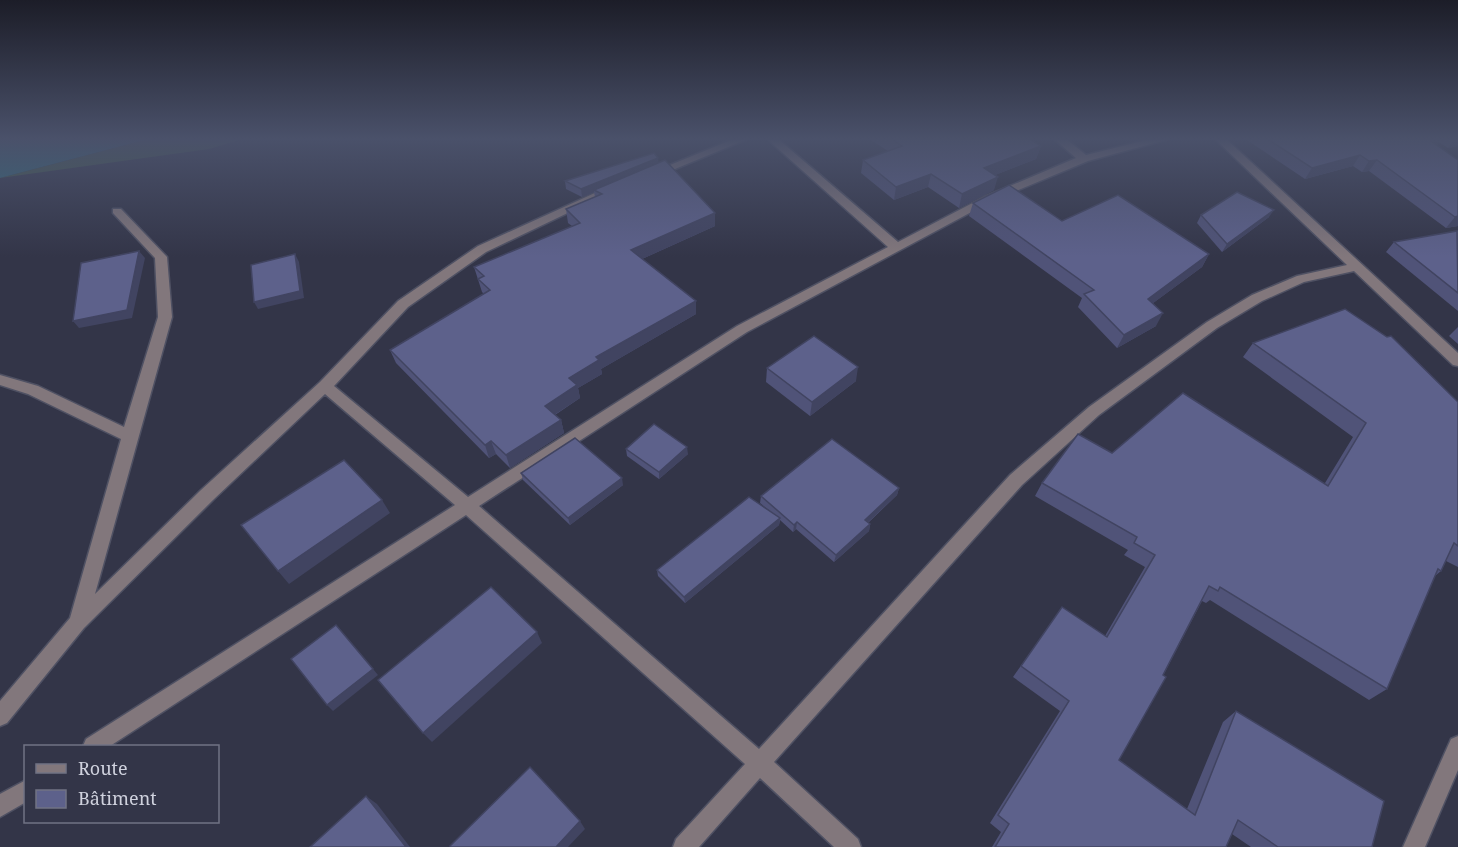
<svg xmlns="http://www.w3.org/2000/svg" width="1458" height="847" font-family="'Noto Serif',serif">
<style>
.green{fill:#435c49}
.water{fill:#316d7d}
.lines{fill:none;stroke-linecap:round;stroke-linejoin:round}
.minor-casing{stroke:#4f5163;stroke-width:3}
.minor{fill:#82777c;fill-rule:evenodd}
.wall{fill:#505378}
.shaded-wall{fill:#414461}
.building{fill:#5d618b;stroke:#414461;stroke-width:1.5}
</style>
<rect width="100%" height="100%" fill="#333548"/>
<path class="green" d="M 152,138 L 246,138 L 209,149 L 0,178 Z"/>
<path class="water" d="M 0,138 L 152,138 L 0,178 Z"/>
<g class="lines">
<g class="minor-casing">
<g id="minor">
<path d="M 736,138 L 750,138 L 658,176 L 654,177 L 648,174 Z"/>
<path d="M 766,138 L 777,138 L 898,242 L 984,197 L 1076,158 L 1053,138 L 1065,138 L 1086,155 L 1155,138 L 1173,138 L 1088,161 L 992,201 L 747,332 L 479,506 L 759,749 L 1010,475 L 1089,407 L 1207,322 L 1252,295 L 1297,276 L 1347,265 L 1214,138 L 1225,138 L 1458,353 L 1458,366 L 1453,365 L 1354,271 L 1304,282 L 1262,301 L 1217,328 L 1099,415 L 1022,485 L 774,762 L 858,839 L 861,847 L 834,847 L 760,778 L 699,847 L 673,847 L 676,839 L 745,764 L 466,515 L 110,746 L 83,746 L 86,739 L 455,505 L 325,394 L 213,500 L 84,628 L 7,723 L 0,726 L 0,701 L 70,618 L 121,439 L 28,394 L 0,385 L 0,375 L 38,386 L 124,427 L 158,317 L 155,258 L 113,213 L 113,209 L 121,209 L 167,257 L 172,317 L 95,594 L 201,490 L 320,382 L 398,301 L 478,246 L 608,187 L 612,186 L 618,189 L 486,252 L 408,307 L 334,386 L 468,497 L 737,326 L 888,247 Z"/>
<path d="M 1458,736 L 1458,770 L 1425,847 L 1403,847 L 1451,739 Z"/>
<path d="M 26,780 L 26,802 L 0,817 L 0,794 Z"/>
</g>
</g>
<use href="#minor" class="minor"/>
</g>
<g class="wall">
<path d="M 868,138 L 1028,138 L 1041,146 L 1036,159 L 995,175 L 994,190 L 959,208 L 928,187 L 894,200 L 861,173 L 863,160 L 888,151 Z"/>
<path d="M 1244,138 L 1458,138 L 1458,146 L 1448,148 L 1439,142 L 1437,145 L 1458,226 L 1446,228 L 1369,171 L 1362,172 L 1353,166 L 1305,179 Z"/>
<path d="M 658,163 L 715,226 L 642,259 L 696,314 L 601,369 L 602,374 L 578,388 L 580,398 L 555,415 L 561,420 L 564,433 L 510,468 L 496,454 L 489,458 L 396,363 L 390,350 L 484,294 L 482,292 L 474,267 L 572,226 L 568,223 L 566,209 L 595,197 L 594,192 L 582,197 L 566,189 L 565,181 Z"/>
<path d="M 973,203 L 1209,254 L 1202,267 L 1153,303 L 1156,326 L 1117,348 L 1078,307 L 1082,298 L 969,216 Z"/>
<path d="M 1201,215 L 1269,217 L 1222,252 L 1197,223 Z"/>
<path d="M 1458,231 L 1458,311 L 1386,252 L 1394,242 Z"/>
<path d="M 1458,327 L 1458,344 L 1449,336 Z"/>
<path d="M 1253,343 L 1458,402 L 1458,567 L 1446,561 L 1441,571 L 1435,576 L 1387,689 L 1369,700 L 1210,600 L 1206,603 L 1202,601 L 1119,760 L 1187,809 L 1223,722 L 1236,711 L 1372,847 L 1251,847 L 1232,834 L 1226,847 L 992,847 L 1001,832 L 990,823 L 1060,711 L 1013,677 L 1062,607 L 1105,636 L 1145,567 L 1124,555 L 1128,550 L 1035,496 L 1042,483 L 1112,453 L 1325,483 L 1353,437 L 1243,357 Z"/>
<path d="M 767,368 L 856,381 L 810,416 L 766,382 Z"/>
<path d="M 626,449 L 688,454 L 659,479 L 627,456 Z"/>
<path d="M 521,473 L 623,485 L 570,525 L 523,480 Z"/>
<path d="M 899,488 L 897,495 L 868,523 L 870,524 L 869,531 L 834,562 L 796,529 L 793,532 L 780,520 L 779,525 L 685,603 L 658,576 L 657,570 L 771,512 L 760,503 L 761,496 Z"/>
</g>
<g class="shaded-wall">
<path d="M 1455,138 L 1458,138 L 1458,146 L 1448,148 Z"/>
<path d="M 1441,140 L 1433,151 L 1431,141 Z"/>
<path d="M 1041,146 L 1036,159 L 980,181 L 984,168 Z"/>
<path d="M 1360,155 L 1353,166 L 1305,179 L 1312,168 Z"/>
<path d="M 658,158 L 659,165 L 594,190 L 594,192 L 582,197 L 581,189 Z"/>
<path d="M 1377,160 L 1369,171 L 1362,172 L 1369,161 Z"/>
<path d="M 931,174 L 928,187 L 894,200 L 896,187 Z"/>
<path d="M 998,177 L 994,190 L 959,208 L 962,194 Z"/>
<path d="M 1274,210 L 1269,217 L 1222,252 L 1227,244 Z"/>
<path d="M 715,213 L 715,226 L 633,263 L 631,250 Z"/>
<path d="M 1458,216 L 1458,226 L 1446,228 L 1455,217 Z"/>
<path d="M 139,251 L 145,258 L 132,318 L 79,328 L 73,321 Z"/>
<path d="M 295,254 L 299,262 L 304,298 L 258,309 L 254,302 Z"/>
<path d="M 1209,254 L 1202,267 L 1141,312 L 1148,299 Z"/>
<path d="M 696,301 L 696,314 L 601,369 L 602,374 L 578,388 L 580,398 L 548,419 L 545,406 L 569,378 L 596,357 Z"/>
<path d="M 1163,313 L 1156,326 L 1117,348 L 1124,335 Z"/>
<path d="M 858,367 L 856,381 L 810,416 L 812,402 Z"/>
<path d="M 561,420 L 564,433 L 510,468 L 506,455 Z"/>
<path d="M 491,441 L 496,454 L 489,458 L 485,445 Z"/>
<path d="M 687,447 L 688,454 L 659,479 L 659,472 Z"/>
<path d="M 622,478 L 623,485 L 570,525 L 568,518 Z"/>
<path d="M 899,488 L 897,495 L 863,527 L 865,520 Z"/>
<path d="M 382,500 L 390,513 L 289,584 L 278,571 Z"/>
<path d="M 780,518 L 779,525 L 685,603 L 684,597 Z"/>
<path d="M 797,522 L 796,529 L 793,532 L 794,525 Z"/>
<path d="M 870,524 L 869,531 L 834,562 L 836,555 Z"/>
<path d="M 537,632 L 542,643 L 432,742 L 423,733 Z"/>
<path d="M 373,669 L 378,675 L 333,711 L 327,705 Z"/>
<path d="M 366,796 L 377,804 L 410,847 L 406,847 Z"/>
<path d="M 580,821 L 585,829 L 568,847 L 556,847 Z"/>
</g>
<g class="building">
<path d="M 890,138 L 1028,138 L 1041,146 L 984,168 L 998,177 L 962,194 L 931,174 L 896,187 L 863,160 L 902,146 Z"/>
<path d="M 1266,138 L 1438,138 L 1441,140 L 1431,141 L 1458,160 L 1458,216 L 1455,217 L 1377,160 L 1369,161 L 1360,155 L 1312,168 Z"/>
<path d="M 654,153 L 658,158 L 581,189 L 565,181 Z"/>
<path d="M 665,160 L 715,213 L 631,250 L 696,301 L 596,357 L 599,360 L 569,378 L 577,385 L 545,406 L 561,420 L 506,455 L 491,441 L 485,445 L 390,350 L 490,290 L 478,279 L 484,276 L 474,267 L 580,223 L 566,209 L 602,194 L 594,190 Z"/>
<path d="M 1009,185 L 1062,221 L 1118,195 L 1209,254 L 1148,299 L 1163,313 L 1124,335 L 1084,294 L 1094,290 L 973,203 Z"/>
<path d="M 1237,192 L 1274,210 L 1227,244 L 1201,215 Z"/>
<path d="M 1457,231 L 1458,293 L 1394,242 Z"/>
<path d="M 139,251 L 127,310 L 73,321 L 81,263 Z"/>
<path d="M 295,254 L 300,291 L 254,302 L 251,265 Z"/>
<path d="M 1345,309 L 1387,337 L 1391,336 L 1458,402 L 1458,546 L 1454,543 L 1441,571 L 1438,569 L 1387,689 L 1220,587 L 1218,591 L 1209,586 L 1163,675 L 1166,677 L 1119,760 L 1195,815 L 1236,711 L 1384,801 L 1372,847 L 1278,847 L 1238,820 L 1226,847 L 995,847 L 1009,824 L 998,815 L 1069,701 L 1021,666 L 1062,607 L 1107,637 L 1155,555 L 1134,543 L 1137,537 L 1042,483 L 1078,434 L 1112,453 L 1183,393 L 1328,486 L 1366,423 L 1253,343 Z"/>
<path d="M 814,336 L 858,367 L 812,402 L 767,368 Z"/>
<path d="M 654,424 L 687,447 L 659,472 L 626,449 Z"/>
<path d="M 575,438 L 622,478 L 568,518 L 521,473 Z"/>
<path d="M 832,439 L 899,488 L 865,520 L 870,524 L 836,555 L 797,522 L 794,525 L 761,496 Z"/>
<path d="M 344,460 L 382,500 L 278,571 L 241,525 Z"/>
<path d="M 749,497 L 780,518 L 684,597 L 657,570 Z"/>
<path d="M 491,587 L 537,632 L 423,733 L 378,680 Z"/>
<path d="M 336,625 L 373,669 L 327,705 L 291,659 Z"/>
<path d="M 530,767 L 580,821 L 556,847 L 451,847 L 450,846 Z"/>
<path d="M 366,796 L 406,847 L 310,847 Z"/>
</g>
<linearGradient id="sky" x2="0" y2="1"><stop stop-color="#1c1d28"/><stop offset="0.54" stop-color="#4a516a"/><stop offset="1" stop-color="#4a516a" stop-opacity="0"/></linearGradient>
<rect width="1458" height="257" fill="url(#sky)"/>
<rect x="24" y="745" width="195" height="78" fill="#333548" stroke="#717384" stroke-width="1.5"/>
<rect x="36" y="764" width="30" height="9" fill="#82777c" stroke="#717384" stroke-width="1.5"/>
<text x="78" y="775" font-size="18" fill="#cfd1dd">Route</text>
<rect x="36" y="790" width="30" height="18" fill="#5d618b" stroke="#717384" stroke-width="1.5"/>
<text x="78" y="805" font-size="18" fill="#cfd1dd">Bâtiment</text>
</svg>
